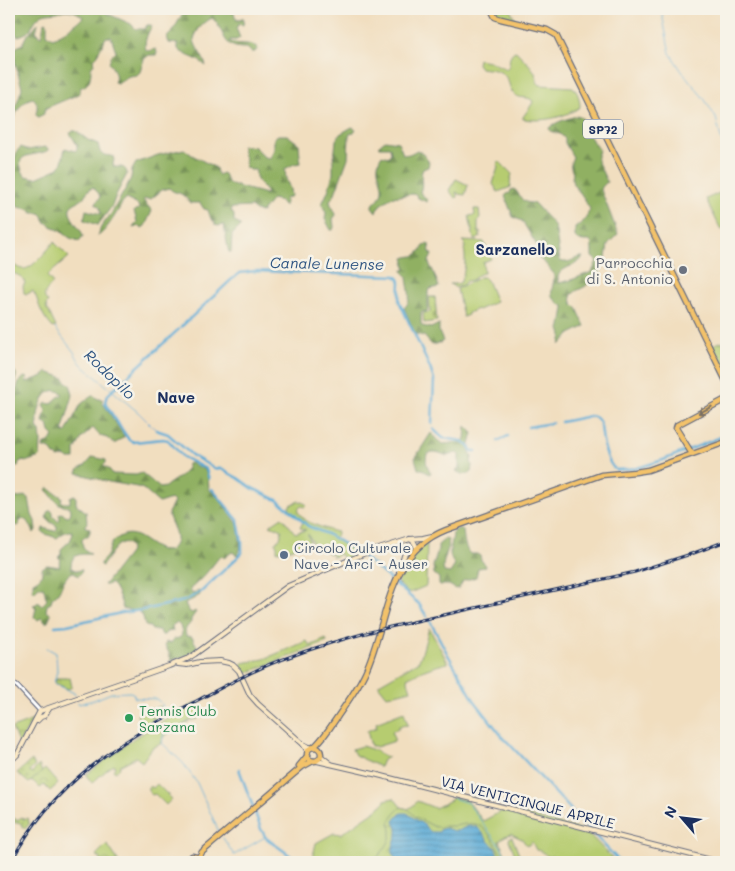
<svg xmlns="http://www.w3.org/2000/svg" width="735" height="871" font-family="Mali,sans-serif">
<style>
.grass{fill:#b6cc70;stroke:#687e67}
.forest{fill:url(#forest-firs);stroke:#567060}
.cemetery{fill:url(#cemetery-stones);stroke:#687e67}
.park{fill:url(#park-crowns);stroke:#687e67}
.garden{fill:url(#garden-dots);stroke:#687e67}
.water{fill:url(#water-rules);stroke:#3b6c9a}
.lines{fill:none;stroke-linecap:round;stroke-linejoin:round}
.stream{stroke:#5baad5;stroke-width:1}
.canal{stroke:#5baad5;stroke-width:2.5}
.tertiary-casing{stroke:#666c80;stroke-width:5.5}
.secondary-casing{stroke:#666c80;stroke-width:6}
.primary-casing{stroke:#666c80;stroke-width:7}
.tertiary{stroke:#fff;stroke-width:3}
.secondary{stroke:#fae7c3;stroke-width:4}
.primary{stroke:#f3c26a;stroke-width:4.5}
.rail-casing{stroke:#1b2f5e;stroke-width:3}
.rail{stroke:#f7f3e8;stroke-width:1;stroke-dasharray:4;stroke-linecap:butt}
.oneway{stroke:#7c7163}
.worship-dot{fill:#6b7280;stroke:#f7f3e8;stroke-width:2}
.service-dot{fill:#5c6f8a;stroke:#f7f3e8;stroke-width:2}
.leisure-dot{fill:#2e9e5b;stroke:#f7f3e8;stroke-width:2}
.labels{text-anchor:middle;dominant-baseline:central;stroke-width:5;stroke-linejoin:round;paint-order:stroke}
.shield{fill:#f7f3e8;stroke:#5d6a87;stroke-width:1}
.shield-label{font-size:12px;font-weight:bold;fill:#1b2f5e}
.worship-label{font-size:14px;fill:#5b616d;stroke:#f7f3e8;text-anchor:end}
.service-label{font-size:14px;fill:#4e5e75;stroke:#f7f3e8;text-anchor:start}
.leisure-label{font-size:14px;fill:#27864d;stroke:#f7f3e8;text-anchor:start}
.street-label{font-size:14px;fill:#1b2f5e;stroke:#f7f3e8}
.neighbourhood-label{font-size:15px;font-weight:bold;fill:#1b2f5e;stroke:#f7f3e8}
.water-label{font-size:15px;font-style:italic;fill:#2e5482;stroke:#f7f3e8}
</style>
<defs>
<pattern id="forest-firs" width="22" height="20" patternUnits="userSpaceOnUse" patternTransform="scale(1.25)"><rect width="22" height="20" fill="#90b062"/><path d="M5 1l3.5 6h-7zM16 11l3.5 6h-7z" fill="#759054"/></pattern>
<pattern id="cemetery-stones" width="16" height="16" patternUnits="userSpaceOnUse" patternTransform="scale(1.25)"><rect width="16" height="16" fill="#b6cc70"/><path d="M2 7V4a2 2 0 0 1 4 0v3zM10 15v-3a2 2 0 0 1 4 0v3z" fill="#93a65f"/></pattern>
<pattern id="park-crowns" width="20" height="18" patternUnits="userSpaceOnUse" patternTransform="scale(1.25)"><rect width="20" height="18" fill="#b6cc70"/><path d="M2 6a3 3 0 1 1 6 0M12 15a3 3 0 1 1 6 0" fill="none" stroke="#93a65f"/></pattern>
<pattern id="garden-dots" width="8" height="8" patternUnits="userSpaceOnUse" patternTransform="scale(1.25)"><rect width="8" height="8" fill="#b6cc70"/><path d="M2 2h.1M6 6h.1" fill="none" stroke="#93a65f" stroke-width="1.8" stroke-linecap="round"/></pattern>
<pattern id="water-rules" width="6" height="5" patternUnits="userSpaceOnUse" patternTransform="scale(1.25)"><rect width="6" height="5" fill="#5baad5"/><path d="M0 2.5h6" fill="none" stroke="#4a8bb0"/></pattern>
</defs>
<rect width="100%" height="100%" fill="#f7f3e8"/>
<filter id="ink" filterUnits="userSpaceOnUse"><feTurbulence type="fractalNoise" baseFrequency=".02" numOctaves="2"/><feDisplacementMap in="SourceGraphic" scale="10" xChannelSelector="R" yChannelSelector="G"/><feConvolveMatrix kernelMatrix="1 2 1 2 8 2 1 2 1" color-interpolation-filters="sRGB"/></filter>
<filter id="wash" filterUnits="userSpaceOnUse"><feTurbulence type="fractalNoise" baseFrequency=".0096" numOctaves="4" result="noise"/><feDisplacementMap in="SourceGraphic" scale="20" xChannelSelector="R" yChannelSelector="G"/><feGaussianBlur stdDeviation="1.12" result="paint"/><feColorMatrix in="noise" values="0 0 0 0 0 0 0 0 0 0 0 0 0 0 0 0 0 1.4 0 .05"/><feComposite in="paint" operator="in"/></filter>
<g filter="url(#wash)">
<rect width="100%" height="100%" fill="#f1debf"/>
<g class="grass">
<path d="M 515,51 L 517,52 C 522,58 530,64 534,71 C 537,76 535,81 540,85 L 573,87 C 578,92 580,100 580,107 C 564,118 542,122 523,119 L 523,117 L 532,104 L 533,101 C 526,95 522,100 515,95 C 510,91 510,86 508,81 C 502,68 492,70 480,68 L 477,64 L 478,59 L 489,61 L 506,69 L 509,66 C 510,61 508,55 515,51 Z"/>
<path d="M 499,161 L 512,174 L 510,182 L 511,187 L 498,192 L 493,184 L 498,167 L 497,166 Z"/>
<path d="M 456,179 L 468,185 L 465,195 L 458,194 L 457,192 L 456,192 L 457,197 L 455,198 L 449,190 Z"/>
<path d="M 726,190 L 726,228 L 721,230 L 706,199 Z"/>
<path d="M 474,209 L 479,209 L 480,219 L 478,220 L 478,232 L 480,232 L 480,237 L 478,239 L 474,240 L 469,216 L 475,215 Z"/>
<path d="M 462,241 L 484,242 L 491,259 L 483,262 L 484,273 C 477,273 474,282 466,281 L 463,285 L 459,286 L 456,288 L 450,284 L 457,284 L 461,282 C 461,279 462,277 463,275 C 465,268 466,256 464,249 L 465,248 L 465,243 Z"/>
<path d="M 54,242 L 69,257 L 47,276 L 53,283 C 48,289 40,295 48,302 L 46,305 L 47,310 L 48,310 L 56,327 L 53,328 C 49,323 45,319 43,314 C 38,306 38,298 33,291 L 27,294 L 24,293 L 23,286 L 25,283 C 24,276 14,274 9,271 L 9,261 C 13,264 18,269 23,269 C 32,270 49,248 54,242 Z"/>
<path d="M 480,277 L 484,277 L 487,280 L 496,302 L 478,310 L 477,309 L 468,313 L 468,315 L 463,317 L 457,289 Z"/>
<path d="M 726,341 L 726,378 L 711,346 L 717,343 Z"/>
<path d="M 299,501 L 306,504 L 307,505 L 305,507 L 301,506 L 299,508 L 298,512 C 301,515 304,519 307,521 C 309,523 334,532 337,532 L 337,535 L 334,538 L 357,554 L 345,559 L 343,559 L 340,554 L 333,557 L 332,554 L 327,553 C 324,547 320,549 314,548 L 312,545 L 312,541 L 308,534 L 310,542 L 290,549 L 284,549 L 284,550 L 277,551 L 277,546 L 275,542 L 280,539 L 282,530 L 270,525 L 282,517 L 295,533 L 306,530 L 300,528 L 303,522 L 289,507 L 290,505 Z"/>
<path d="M 427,542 L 426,586 L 412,592 L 408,593 L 398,583 C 400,569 416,551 427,542 Z"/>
<path d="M 429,628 L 448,663 C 434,666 420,671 407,678 L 411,690 L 387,696 L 379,686 L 379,684 L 419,661 L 422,653 Z"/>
<path d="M 326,639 L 327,642 L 244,674 L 241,668 L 242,663 L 264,659 L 307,641 L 310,646 Z"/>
<path d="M 196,703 L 202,707 L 202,717 L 198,717 L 198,719 L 191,720 L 163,737 L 162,743 L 152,748 L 142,762 L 136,757 L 119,766 L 120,768 L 115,772 L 113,770 L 115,767 L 114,765 L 109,768 L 92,783 L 86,775 L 134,738 L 155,726 Z"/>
<path d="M 160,706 L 164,714 L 154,720 L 149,710 Z"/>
<path d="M 148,710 L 153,721 L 142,726 L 137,715 Z"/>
<path d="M 404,712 L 408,725 L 399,726 L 399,728 L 393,731 L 392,734 L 395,741 L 376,747 L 375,746 L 371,746 L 367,731 L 377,727 L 376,723 Z"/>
<path d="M 362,746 L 377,751 L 378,753 L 388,757 L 383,760 L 380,767 L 355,755 L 352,749 Z"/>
<path d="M 157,784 L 172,799 L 166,805 L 155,794 L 152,795 L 148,791 L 148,788 L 150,786 L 153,788 Z"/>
<path d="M 453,797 L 467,800 L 483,821 L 502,811 L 503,809 L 586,831 L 616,862 L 552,862 L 554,858 L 552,856 L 549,857 C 543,854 544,851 536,850 L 532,842 L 527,846 L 522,839 L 511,834 L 505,836 L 499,841 L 509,862 L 501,862 L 462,830 L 397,829 L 383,862 L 320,862 L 313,856 L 316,843 L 334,833 L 341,834 L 376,810 L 384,803 L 385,800 L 394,798 L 401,807 L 408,809 L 414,805 L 417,801 L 435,808 L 451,800 Z"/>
<path d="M 510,837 L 512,837 L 522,862 L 518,862 L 509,840 Z"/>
</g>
<g class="forest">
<path d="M 9,9 L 104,9 L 106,13 L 131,24 L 136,29 L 144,29 L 147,25 L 151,25 L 152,26 C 148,32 143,43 146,50 L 148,51 L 156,49 L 157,53 L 156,55 L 149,55 L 144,59 L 140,72 L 137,75 L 129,76 L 117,83 L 114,82 C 118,76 113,68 109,63 L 111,56 L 116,51 L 111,37 L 106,37 L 102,46 L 99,50 L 98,55 L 93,60 L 94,64 L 91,68 C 91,72 91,81 86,85 C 85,86 82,87 80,88 L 79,94 L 46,108 L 44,111 L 44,114 L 38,117 L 36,114 C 37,108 39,103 33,98 C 20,100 15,117 9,127 L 9,116 L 17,103 L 22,88 L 15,62 L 15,48 L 23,44 L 25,38 L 38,23 L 36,32 L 38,35 L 41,36 L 42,35 L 44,23 L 47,22 L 47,34 L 49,36 L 53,38 C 62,34 77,24 83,17 C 76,10 66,9 57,12 C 52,13 46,12 41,15 C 30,23 35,32 18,36 L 13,32 L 9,31 Z"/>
<path d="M 193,9 L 209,9 L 214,12 L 219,9 L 228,9 L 230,11 L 234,13 L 236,19 L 239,20 L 244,18 L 243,25 L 239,24 L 236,28 L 240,38 L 236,40 L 230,40 L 229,41 C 237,46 250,41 258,48 L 255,52 L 251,52 L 247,48 C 220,49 227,32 212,18 C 203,23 196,30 194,40 C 196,49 204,57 206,66 C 197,57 186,57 178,49 L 178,44 L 169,43 L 167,37 L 173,31 L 184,11 Z"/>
<path d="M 576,116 C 588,117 587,131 592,140 C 594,144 597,146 599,150 L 597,157 L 597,160 L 607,182 L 602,187 L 601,190 L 618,234 L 608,244 L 606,258 L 599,275 L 594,278 L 586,286 L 576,291 L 571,296 L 572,303 L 577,308 L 585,326 L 582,328 L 570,334 L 560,345 L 562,335 L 560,329 L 561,326 L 564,308 L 564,306 C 559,305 556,300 552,297 C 550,290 555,282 554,274 L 544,262 L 538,258 L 538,248 L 536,244 L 524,224 L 522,221 L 513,217 L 505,196 L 507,194 L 510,193 L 511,190 L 514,189 C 519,192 520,200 526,202 C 529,203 531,203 534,203 L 554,225 L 556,232 L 560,261 C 569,265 574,257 583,257 C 577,268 553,267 559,283 L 571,280 L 592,272 L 597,261 L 592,257 C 592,233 591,245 576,239 L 575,236 L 575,228 L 585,220 L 590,209 C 586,204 585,199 581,194 C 575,186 570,185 573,173 C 570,167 570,163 573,157 L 565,143 L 565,139 L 560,134 L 550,131 L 549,128 C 557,121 567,119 576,116 Z"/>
<path d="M 352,127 L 356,129 L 353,133 L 350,134 L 349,136 L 348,158 L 334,196 L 330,200 C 330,206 335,209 336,215 L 333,219 L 334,227 L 333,230 L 331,230 L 325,219 L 326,213 L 322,204 L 328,191 L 333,174 L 333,160 L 335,150 L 336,140 L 340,134 Z"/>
<path d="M 73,131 L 76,131 L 88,140 L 98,144 C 101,158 101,153 114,157 L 114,160 L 113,164 L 114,167 C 121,167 126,166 127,174 L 116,195 L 112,206 L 98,225 L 84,220 L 86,210 L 101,214 L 100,208 L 95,203 L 100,198 L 99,194 L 93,187 C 88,189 86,194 83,198 C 79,202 72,203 70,208 C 67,216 82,229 83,236 L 79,241 L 70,238 L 62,232 L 45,222 L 43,216 L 40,213 L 33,213 L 28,209 L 18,207 L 10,197 L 9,166 C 10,164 12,163 13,161 C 17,157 15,151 21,147 L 28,150 L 45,147 L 49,150 C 35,158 10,150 25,176 L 36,178 L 59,168 L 62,162 L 65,148 L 75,151 L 77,149 L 77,145 L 70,133 Z"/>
<path d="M 287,135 L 299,144 L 300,157 L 301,163 L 294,164 L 285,169 L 286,179 L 290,189 L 291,196 L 285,199 L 285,205 L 283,205 L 280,201 L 272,199 L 262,212 L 256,211 L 251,207 L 232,208 L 231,211 L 234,215 L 234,221 L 241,226 L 232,235 L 231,252 L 229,252 L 228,249 L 224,225 L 223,225 L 218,226 L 215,225 L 215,222 L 211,219 L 208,210 L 204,209 L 200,203 L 190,203 C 187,199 184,195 179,193 C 175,192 173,192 169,188 L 162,190 L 151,199 L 146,199 L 143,200 L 152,211 L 145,226 L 142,228 L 139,226 L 133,228 L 137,222 L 134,211 L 139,209 L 138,205 L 126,199 C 121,202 122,205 119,209 C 114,217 106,231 98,236 L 101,227 L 111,214 L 127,186 L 131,178 L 132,170 L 136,163 L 158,155 L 184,149 L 192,155 L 216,168 L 217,173 L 219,175 L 222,173 L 224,174 L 229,184 L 266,194 L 267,193 C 262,186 254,180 256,171 L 255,170 L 250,170 L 245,167 L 245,160 L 241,145 L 255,147 L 264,157 L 270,158 L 274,150 L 274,138 L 278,135 Z"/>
<path d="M 385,140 L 398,142 L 403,154 C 408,156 413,152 417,150 L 421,152 L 429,162 L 428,167 L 423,169 C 419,176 424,184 420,192 L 427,200 L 428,201 L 427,202 L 418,198 L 417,195 L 412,194 L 392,197 L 380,205 L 376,212 L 372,207 L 372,205 C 396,187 368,174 382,155 L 388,157 L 391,153 L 390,147 L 379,147 L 378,146 Z"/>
<path d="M 427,243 L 429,244 L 430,252 L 432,255 L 429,261 L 429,264 C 434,270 436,280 439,287 L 430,289 L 428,291 L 428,309 L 427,311 L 421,312 L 421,324 L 422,326 L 431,328 L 439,324 L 439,332 L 443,341 L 440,343 L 432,345 L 424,336 L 415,334 L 404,308 C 414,299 407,287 407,276 L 402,271 L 406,269 L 404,265 L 405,261 L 404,258 C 408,256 412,257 416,255 C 421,252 423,246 427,243 Z"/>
<path d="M 9,367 L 16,373 L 16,377 L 13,387 L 15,390 L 17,389 L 18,384 L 24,377 L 28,378 L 25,381 L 27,382 L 43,376 L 47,372 L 64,378 L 66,382 L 70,384 L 73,395 L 63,429 L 64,433 L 66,432 L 81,404 L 93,395 L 98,399 L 102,399 L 103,403 L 124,436 L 124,437 L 116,443 L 113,443 L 107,438 L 100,436 L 93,428 L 82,438 L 75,450 L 75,459 L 69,459 L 65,456 L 59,458 L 54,455 L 49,448 L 43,448 L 44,444 L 47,444 L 54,436 L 50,432 L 48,424 L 44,423 L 43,422 L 46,410 L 44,405 L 46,403 L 52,404 L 57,398 L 62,395 L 62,393 C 45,382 36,411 38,424 L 37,425 L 38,430 L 40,431 L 41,441 L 40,457 L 25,462 L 23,460 L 18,463 L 19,465 L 9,470 Z"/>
<path d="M 466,426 L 473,433 L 469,449 L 472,457 L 471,462 L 472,465 L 471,473 C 466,476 460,474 456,471 L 459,467 L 459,454 L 456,453 L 447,456 C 440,453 434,450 427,454 C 425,462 427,466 431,473 L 429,474 L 422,469 L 418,469 L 415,458 L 431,433 L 437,440 L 443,444 L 461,442 L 465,439 Z"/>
<path d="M 93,457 C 98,458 102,459 106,460 L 106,463 L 103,466 L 110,470 L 112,474 L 136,475 L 142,473 L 160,488 L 165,487 C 172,480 186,476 188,464 L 190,463 L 205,470 L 208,477 L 209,489 L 218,497 L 238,524 L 241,546 L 239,553 L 237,555 L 232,552 L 224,558 L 222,556 L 220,556 C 211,568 201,580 190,589 L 192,594 L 199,591 L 200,592 L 200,595 L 185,604 L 189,611 L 192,613 L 195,611 L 196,612 L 191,619 L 191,622 C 187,628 184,628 186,636 L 192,637 L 198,648 C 190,657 180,657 170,661 L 169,653 L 165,645 L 166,642 L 171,643 L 174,639 C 179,638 182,638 182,632 L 180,626 L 177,623 L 174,624 L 172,626 L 173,631 L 167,632 L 164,635 L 162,635 L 159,630 L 152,630 L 149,626 L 147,627 L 145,625 C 142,607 136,612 123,609 C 121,602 117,587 110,583 L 107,585 L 104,585 L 129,553 L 131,548 C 122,531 108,559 102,566 L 100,565 L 100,563 C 103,560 106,558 108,554 C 110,549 110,544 115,540 C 137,522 148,552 169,551 C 184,539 171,527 168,513 L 174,502 L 171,499 L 159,503 L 143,489 L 137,487 L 109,482 L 77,473 L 79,469 L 85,466 Z"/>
<path d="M 48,487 C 52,491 57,494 62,497 L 61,501 L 64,503 L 70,503 L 70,497 L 74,495 L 76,496 L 76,504 L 86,512 L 87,523 L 85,525 L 85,527 L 90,528 L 90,532 L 88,536 L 85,536 L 82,539 L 83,548 L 91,554 C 80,555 71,552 71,568 L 78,571 L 81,569 L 82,570 L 81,573 L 78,576 L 73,572 C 62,576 63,592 52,598 L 51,603 L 47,605 L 46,611 L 51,614 L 48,622 L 45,622 L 42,618 L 37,620 L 34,617 L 36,608 L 33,605 L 36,604 L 38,602 L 42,605 L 47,600 C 44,595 46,591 43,587 L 39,587 L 34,592 L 33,591 L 33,582 C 39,579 43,576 42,568 L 47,565 L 60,567 L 59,564 L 61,560 L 58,557 L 61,554 L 61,549 L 70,541 L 73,534 L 72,531 C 65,531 62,534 57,538 L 45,534 L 42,532 L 43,528 L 55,531 L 57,529 L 57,526 L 50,522 L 46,518 L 49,511 L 50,510 L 53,512 L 53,516 L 58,521 L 60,519 L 59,514 L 61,513 L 68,516 L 70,515 L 71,511 L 70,507 C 57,507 55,498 46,490 Z"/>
<path d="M 24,496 L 29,498 L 32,515 L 35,521 L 36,530 L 34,533 C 31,527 29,519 21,519 L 18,526 L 9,524 L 9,500 L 13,497 L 20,498 Z"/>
<path d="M 460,528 L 463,530 C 464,538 464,547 470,554 L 477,554 L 480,556 L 481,560 L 485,564 L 486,567 L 478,568 L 476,577 L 463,581 L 459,588 L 456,589 L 449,585 L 439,585 L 439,578 L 434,574 L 433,566 L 438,550 L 438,545 L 445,539 L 448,540 C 451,550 440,561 444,572 L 450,573 L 455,565 C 446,554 452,547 453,533 L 455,530 Z"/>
</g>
<path class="cemetery" d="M 429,297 L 435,297 L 437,321 L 424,323 L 423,313 L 430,312 Z"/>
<g class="park">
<path d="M 492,9 L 510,9 L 516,21 L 498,17 Z"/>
<path d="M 56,678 L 70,678 L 72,687 L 68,689 L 55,683 Z"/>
<path d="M 33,720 L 19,743 L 18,743 L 12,728 Z"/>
<path d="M 45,769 L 58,784 L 50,791 L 44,785 L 40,788 L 34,782 L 33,783 L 31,781 Z"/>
<path d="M 401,807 L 408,809 L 416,817 L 435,827 C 442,826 447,826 454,826 C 462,825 470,822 478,825 C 489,829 500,852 505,862 L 373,862 C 383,851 396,839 389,823 L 394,814 Z"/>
<path d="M 107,844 L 119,862 L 100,862 L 101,859 L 96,855 Z"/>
</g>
<g class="garden">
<path d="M 32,760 L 35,766 L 29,772 L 31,773 L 39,765 L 42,772 L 29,783 L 17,773 Z"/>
<path d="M 22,817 L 24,820 L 27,818 L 29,820 L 28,822 L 30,823 L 25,829 L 19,822 L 16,823 L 12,821 L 11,824 L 13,827 L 9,825 L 9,822 L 13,818 L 17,820 Z"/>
</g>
<path class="water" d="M 401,813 L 407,813 L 424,825 L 431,832 L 439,832 L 441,829 L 446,828 C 462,836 461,825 472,826 C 480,826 485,837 489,842 C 493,846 492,843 495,848 C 497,852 499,858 501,862 L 397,862 C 393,855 391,849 395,841 C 396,837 397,838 397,833 C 398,828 395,825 394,821 Z"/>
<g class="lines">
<g class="stream">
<path d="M 661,9 L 670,53 L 681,70 L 705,100 L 716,118 L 726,159"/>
<path d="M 55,328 L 74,352 L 79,361 L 83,366 L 139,413 L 156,430"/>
<path d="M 47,648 L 56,653 L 57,671 L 54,683 L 74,693 L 75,695"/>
<path d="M 78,702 L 79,704 L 94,700 L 111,693 L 130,692 L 133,693 L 135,698 L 156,699 L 160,702"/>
<path d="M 162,704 C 162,709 165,710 166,714"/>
<path d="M 164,731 L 162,743 L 183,763 L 197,783 L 219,832"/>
<path d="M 453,798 L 468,803 L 482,822"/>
<path d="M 483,824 L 501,847 L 508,862"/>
<path d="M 223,838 L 234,855 L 265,837"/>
</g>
<g class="canal">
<path d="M 181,327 L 231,280 L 240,273 L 255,271 L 396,276 L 399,279 L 400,282 L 399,301 L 430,368 L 434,380 L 432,424"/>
<path d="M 179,329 L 116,387 C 110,393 103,397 106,405 L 129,440 L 134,442 L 163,439 L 168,440 L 183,457 L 206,469 L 209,479"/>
<path d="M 561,422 L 590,416 C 603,416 601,432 603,441 C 605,450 608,464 616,470 L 637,468 L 663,460 L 726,435"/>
<path d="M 528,427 L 552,423"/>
<path d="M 433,429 L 443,438 L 462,441 L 468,445 L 472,451 L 476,451"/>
<path d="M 156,430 L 168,434 L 193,456 L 214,468 L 221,469 L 238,478 L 252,488 L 277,500 L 290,510 L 308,526 L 329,535 L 358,552 L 419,604 L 427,617"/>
<path d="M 498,441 L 508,436"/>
<path d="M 430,621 L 447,653 L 474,700 L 501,735 L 620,862"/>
<path d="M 55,626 L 67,625 L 121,613 L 143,610 L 184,601 L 201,592 L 242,553 L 242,542 L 238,520 L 212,489"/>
<path d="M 239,769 L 261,829 L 266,838 L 299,862"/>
</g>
</g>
</g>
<g filter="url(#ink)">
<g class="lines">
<g class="tertiary-casing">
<path id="tertiary" d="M 9,680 L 18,687 L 40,711"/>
</g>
<g class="secondary-casing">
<g id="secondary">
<path d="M 410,539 L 414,542 L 417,548"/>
<path d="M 399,571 L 406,550 L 406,545"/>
<path d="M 187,659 L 195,654 L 288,586 L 363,554 L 410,539 L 423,538 L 432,536"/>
<path d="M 178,664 L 187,665 L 200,662 L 220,661 L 229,663 L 233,665 L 239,671 L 250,695 L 258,704 L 303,744 L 311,748"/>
<path d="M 37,721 L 41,717 L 44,716 L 49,709"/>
<path d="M 303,744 L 308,752"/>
<path d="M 321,756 L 331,764"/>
<path d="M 9,761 L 14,758 L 17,755 L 40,711 L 169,666 L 186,659"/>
<path d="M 317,761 L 378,775 L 719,862"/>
</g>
</g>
<g class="primary-casing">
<g id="primary">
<path d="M 491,9 L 495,17 L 501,19 L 547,30 L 556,35 L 726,381"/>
<path d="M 692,454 L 676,428 L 677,425 L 726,399"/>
<path d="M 314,747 C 325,737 333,723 342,710 C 351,697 361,683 367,668 C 389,617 387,553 446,530 L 601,475 L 635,472 L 648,470 L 726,442"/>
<circle cx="314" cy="754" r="7"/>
<path d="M 299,766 L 308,755"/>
<path d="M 197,860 L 202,852 L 302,767 L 313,761"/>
<path d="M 190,862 L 189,859 L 192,856 L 196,857 L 196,861"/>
</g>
</g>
<use href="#tertiary" class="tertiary"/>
<use href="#secondary" class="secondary"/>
<use href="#primary" class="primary"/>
<g class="rail-casing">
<path id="rail" d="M 11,862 C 53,782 122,739 200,699 C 225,686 251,671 278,661 C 315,647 352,636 390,627 L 635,572 L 694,553 L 726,541"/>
</g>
<use href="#rail" class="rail"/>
</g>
<defs><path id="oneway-shaft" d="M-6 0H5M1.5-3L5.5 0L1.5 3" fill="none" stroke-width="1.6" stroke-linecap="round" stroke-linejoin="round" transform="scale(1.25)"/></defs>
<use class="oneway" href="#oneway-shaft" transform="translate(705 410) rotate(153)"/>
</g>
<circle class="worship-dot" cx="683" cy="270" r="5"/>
<circle class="service-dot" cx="284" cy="555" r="5"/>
<circle class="leisure-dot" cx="129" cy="718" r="5"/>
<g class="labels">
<rect class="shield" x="583" y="119.5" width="40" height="19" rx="4"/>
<g class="shield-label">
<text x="603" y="129">SP72</text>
</g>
<g class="worship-label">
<text x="673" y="262">Parrocchia<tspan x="673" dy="16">di S. Antonio</tspan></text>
</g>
<g class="service-label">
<text x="294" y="547">Circolo Culturale<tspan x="294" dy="16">Nave - Arci - Auser</tspan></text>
</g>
<g class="leisure-label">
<text x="139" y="710">Tennis Club<tspan x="139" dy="16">Sarzana</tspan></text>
</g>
<g class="street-label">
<text transform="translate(528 802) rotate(14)">VIA VENTICINQUE APRILE</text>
</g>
<g class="neighbourhood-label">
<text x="515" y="249">Sarzanello</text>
<text x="176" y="397">Nave</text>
</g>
<g class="water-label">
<text transform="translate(327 263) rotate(1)">Canale Lunense</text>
<text transform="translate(110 374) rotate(44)">Rodopilo</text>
</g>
</g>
<rect width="735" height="871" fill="none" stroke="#f7f3e8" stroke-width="30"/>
<g transform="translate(682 818) rotate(298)" stroke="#f7f3e8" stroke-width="4" paint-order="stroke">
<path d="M0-4L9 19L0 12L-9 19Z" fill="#1b2f5e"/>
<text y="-8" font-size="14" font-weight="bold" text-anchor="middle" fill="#1b2f5e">N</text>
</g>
</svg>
